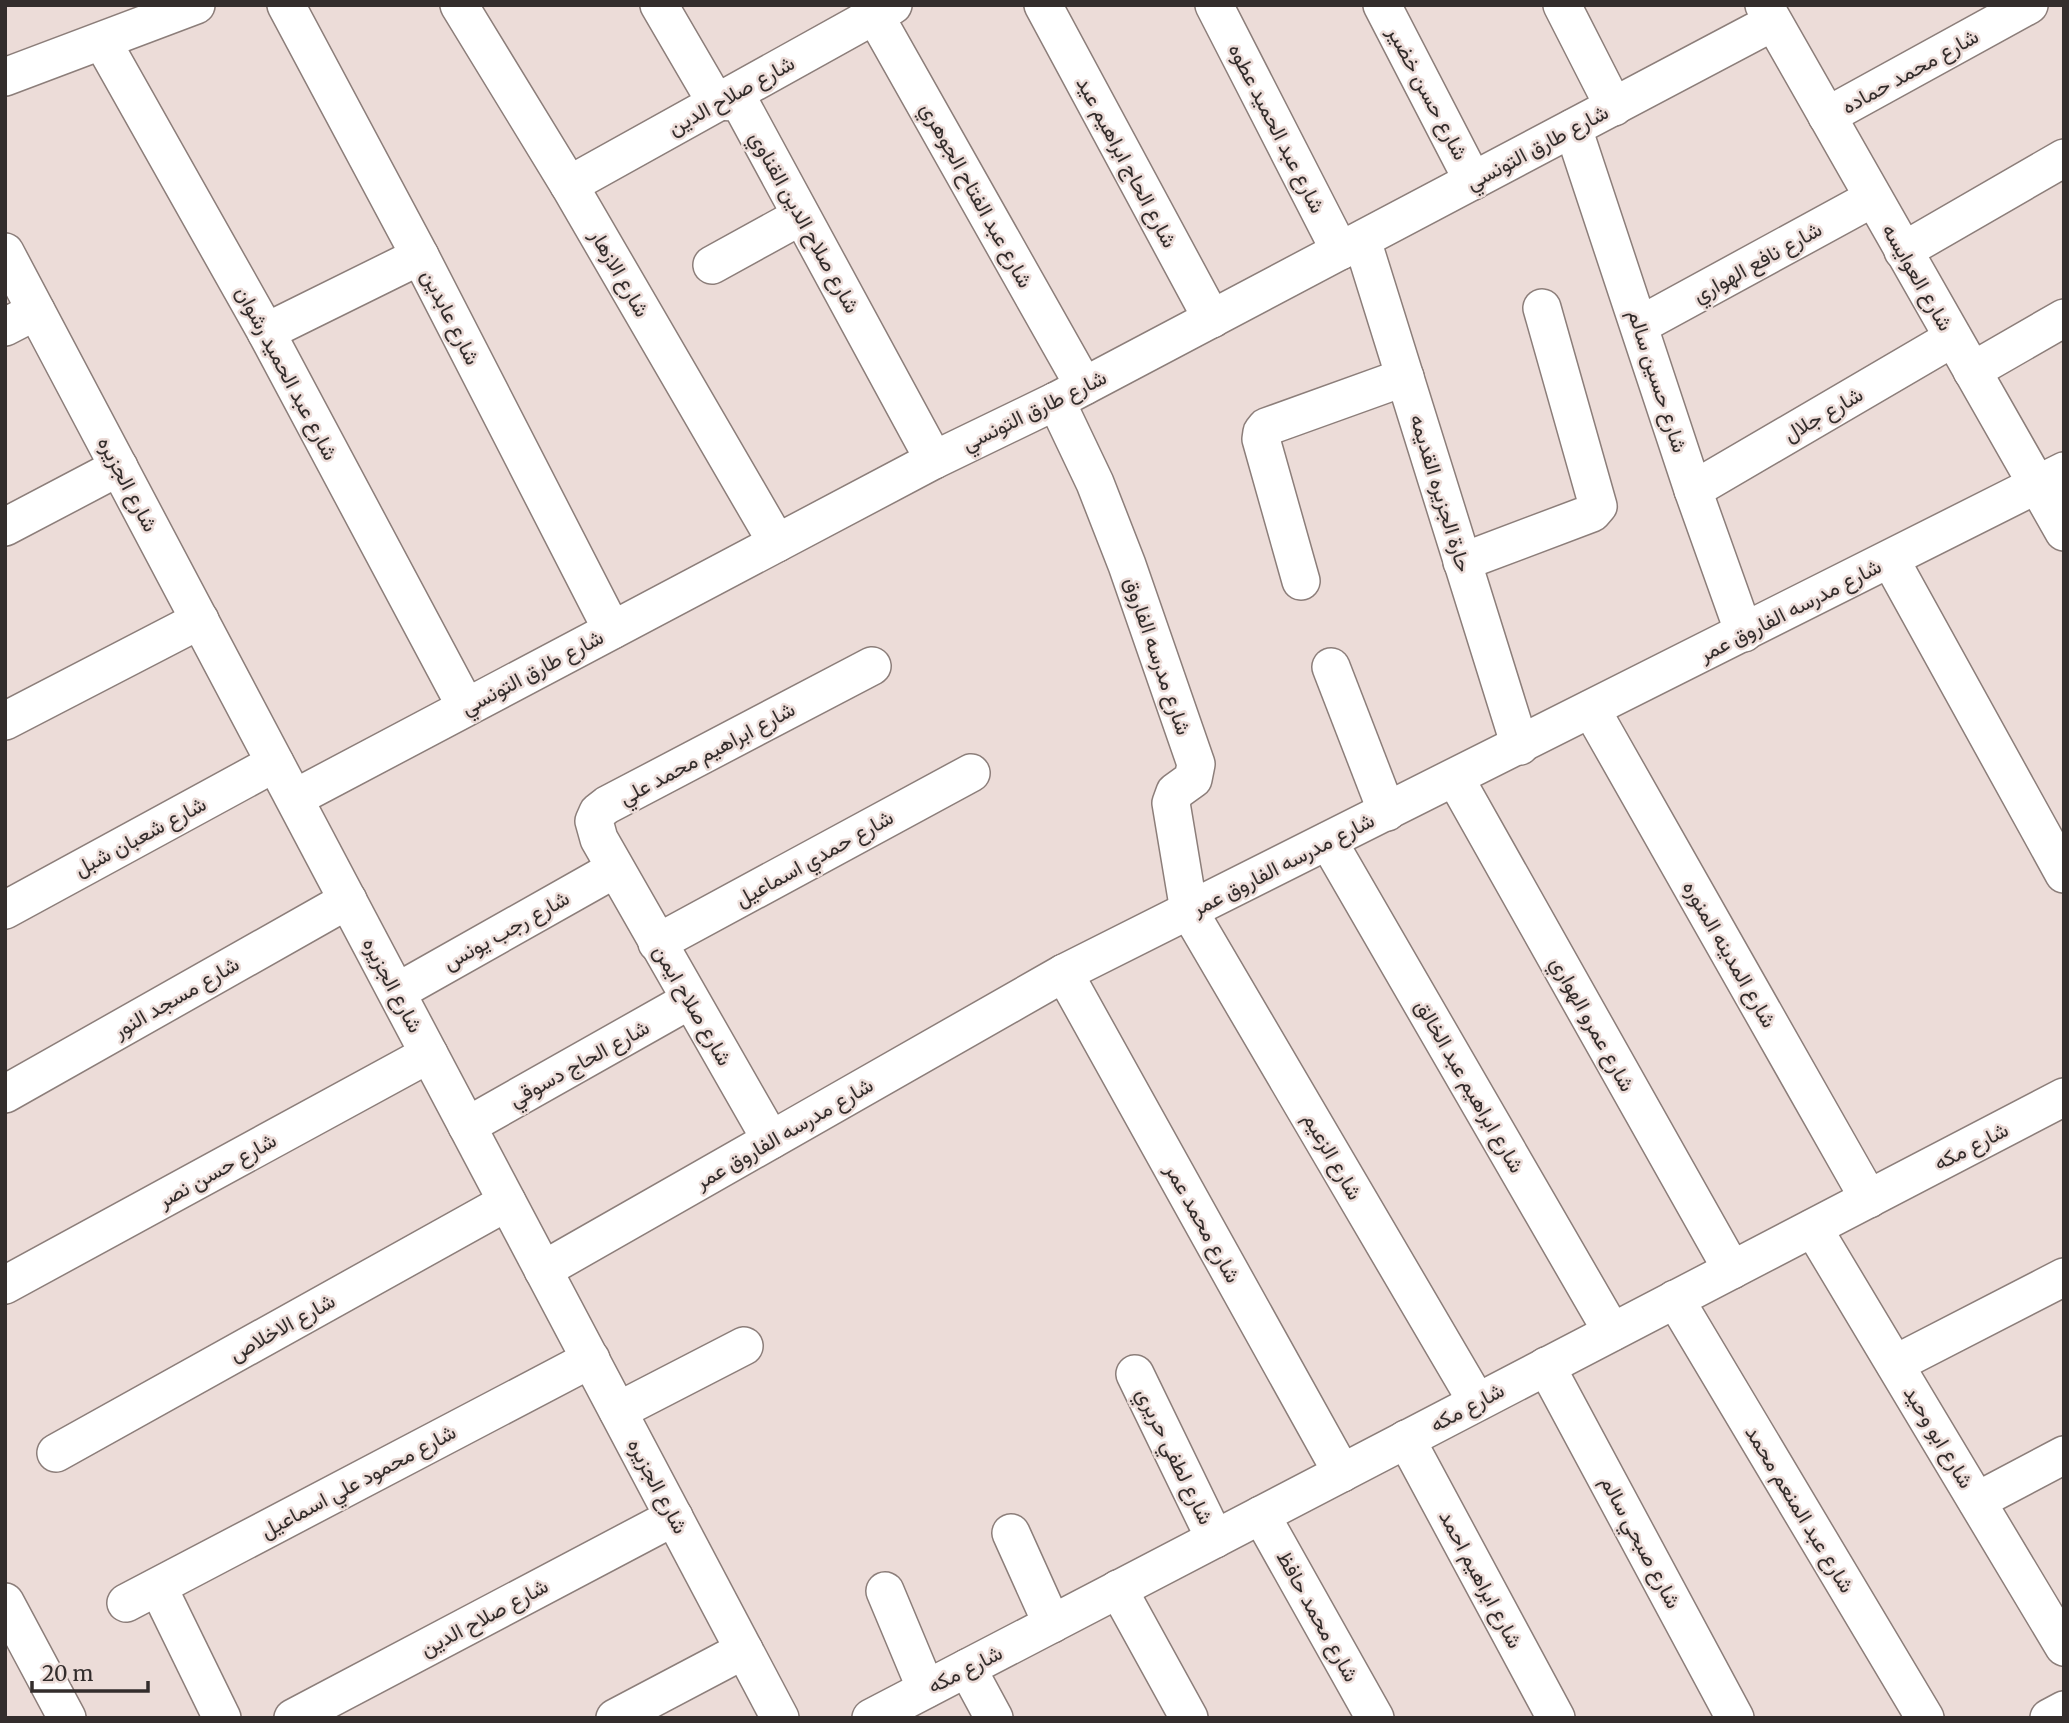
<svg xmlns="http://www.w3.org/2000/svg" width="2069" height="1723" font-family="Merriweather,Vazirmatn,serif">
<style>
.lines{fill:none;stroke-linecap:round;stroke-linejoin:round}
.minor-casing{stroke:#8c7e7a;stroke-width:40}
.minor{stroke:#fff;stroke-width:37}
.labels{text-anchor:middle;dominant-baseline:central;stroke-width:5;stroke-linejoin:round;paint-order:stroke}
.street-label{font-size:21px;fill:#332d2c;stroke:#ecdcd8}
</style>
<rect width="100%" height="100%" fill="#ecdcd8"/>
<g class="lines">
<g class="minor-casing">
<g id="minor">
<path d="M 286,5 L 420,256 L 612,630"/>
<path d="M 459,5 L 569,185 L 777,543"/>
<path d="M 659,5 L 715,101 L 735,102 L 742,106 L 934,460"/>
<path d="M 869,5 L 1084,386"/>
<path d="M 1043,5 L 1212,319"/>
<path d="M 1214,5 L 1340,251"/>
<path d="M 1382,5 L 1473,181"/>
<path d="M 1562,5 L 1614,107"/>
<path d="M 1764,5 L 2064,532"/>
<path d="M 102,41 L 266,332 L 466,707"/>
<path d="M 5,77 L 196,5"/>
<path d="M 1827,116 L 2029,5"/>
<path d="M 1573,128 L 1693,490 L 1744,633"/>
<path d="M 569,185 L 893,5"/>
<path d="M 1362,240 L 1520,746"/>
<path d="M 1903,251 L 2064,158"/>
<path d="M 5,252 L 780,1718"/>
<path d="M 712,265 L 801,216"/>
<path d="M 1640,325 L 1873,198"/>
<path d="M 5,327 L 36,311"/>
<path d="M 266,332 L 420,256"/>
<path d="M 1972,371 L 2064,318"/>
<path d="M 1056,401 L 1095,483 L 1127,565 L 1196,764 L 1193,779 L 1175,792 L 1171,803 L 1189,911 L 1477,1402"/>
<path d="M 1693,490 L 1953,338"/>
<path d="M 5,527 L 119,467"/>
<path d="M 1890,559 L 2064,874"/>
<path d="M 1462,562 L 1592,513 L 1598,506 L 1542,308"/>
<path d="M 1301,581 L 1261,439 L 1262,432 L 1266,427 L 1405,377"/>
<path d="M 1331,667 L 1387,812"/>
<path d="M 1591,709 L 1869,1199"/>
<path d="M 5,721 L 200,620"/>
<path d="M 1455,778 L 1732,1270"/>
<path d="M 295,798 L 934,460 L 1056,401 L 1773,22"/>
<path d="M 1328,841 L 1612,1332"/>
<path d="M 5,910 L 275,763"/>
<path d="M 657,943 L 971,773"/>
<path d="M 1064,973 L 1342,1473"/>
<path d="M 397,992 L 615,869"/>
<path d="M 5,1094 L 348,900"/>
<path d="M 467,1126 L 690,1000"/>
<path d="M 771,1140 L 599,839 L 594,821 L 598,812 L 607,805 L 872,666"/>
<path d="M 1813,1228 L 2064,1647"/>
<path d="M 543,1270 L 1064,973 L 2064,471"/>
<path d="M 5,1285 L 429,1054"/>
<path d="M 1675,1299 L 1925,1718"/>
<path d="M 1895,1364 L 2064,1277"/>
<path d="M 1546,1366 L 1735,1718"/>
<path d="M 1135,1374 L 1215,1539"/>
<path d="M 618,1411 L 744,1346"/>
<path d="M 1406,1439 L 1556,1718"/>
<path d="M 56,1453 L 507,1202"/>
<path d="M 1977,1501 L 2064,1455"/>
<path d="M 1261,1515 L 1375,1718"/>
<path d="M 1011,1533 L 1052,1624"/>
<path d="M 158,1587 L 222,1718"/>
<path d="M 1118,1589 L 1189,1718"/>
<path d="M 885,1591 L 926,1689"/>
<path d="M 5,1602 L 67,1718"/>
<path d="M 126,1603 L 591,1359"/>
<path d="M 967,1668 L 994,1718"/>
<path d="M 293,1718 L 674,1517"/>
<path d="M 615,1718 L 744,1650"/>
<path d="M 871,1718 L 2064,1097"/>
<path d="M 2049,1718 L 2064,1710"/>
</g>
</g>
<use href="#minor" class="minor"/>
</g>
<g class="labels">
<g class="street-label">
<text transform="translate(1910 71) rotate(-29)">شارع محمد حماده</text>
<text transform="translate(1428 93) rotate(62)">شارع حسن خضير</text>
<text transform="translate(731 95) rotate(-29)">شارع صلاح الدين</text>
<text transform="translate(1277 128) rotate(63)">شارع عبد الحميد عطوه</text>
<text transform="translate(1537 147) rotate(-28)">شارع طارق التونسي</text>
<text transform="translate(1127 162) rotate(62)">شارع الحاج ابراهيم عيد</text>
<text transform="translate(977 195) rotate(61)">شارع عبد الفتاح الجوهري</text>
<text transform="translate(805 222) rotate(61)">شارع صلاح الدين القناوي</text>
<text transform="translate(1757 262) rotate(-29)">شارع نافع الهواري</text>
<text transform="translate(620 273) rotate(60)">شارع الازهار</text>
<text transform="translate(1918 277) rotate(60)">شارع العوايسه</text>
<text transform="translate(451 317) rotate(63)">شارع عابدين</text>
<text transform="translate(287 373) rotate(62)">شارع عبد الحميد رشوان</text>
<text transform="translate(1658 381) rotate(72)">شارع حسين سالم</text>
<text transform="translate(1034 410) rotate(-26)">شارع طارق التونسي</text>
<text transform="translate(1823 414) rotate(-30)">شارع جلال</text>
<text transform="translate(128 484) rotate(62)">شارع الجزيره</text>
<text transform="translate(1441 493) rotate(73)">حارة الجزيره القديمه</text>
<text transform="translate(1790 610) rotate(-27)">شارع مدرسه الفاروق عمر</text>
<text transform="translate(1158 656) rotate(71)">شارع مدرسه الفاروق</text>
<text transform="translate(532 672) rotate(-28)">شارع طارق التونسي</text>
<text transform="translate(707 753) rotate(-28)">شارع ابراهيم محمد علي</text>
<text transform="translate(140 836) rotate(-28)">شارع شعبان شبل</text>
<text transform="translate(814 858) rotate(-29)">شارع حمدي اسماعيل</text>
<text transform="translate(1283 864) rotate(-27)">شارع مدرسه الفاروق عمر</text>
<text transform="translate(506 930) rotate(-29)">شارع رجب يونس</text>
<text transform="translate(1730 954) rotate(60)">شارع المدينه المنوره</text>
<text transform="translate(393 985) rotate(62)">شارع الجزيره</text>
<text transform="translate(176 997) rotate(-30)">شارع مسجد النور</text>
<text transform="translate(693 1005) rotate(60)">شارع صلاح ايمن</text>
<text transform="translate(1593 1024) rotate(61)">شارع عمرو الهواري</text>
<text transform="translate(579 1063) rotate(-29)">شارع الحاج دسوقي</text>
<text transform="translate(1470 1086) rotate(60)">شارع ابراهيم عبد الخالق</text>
<text transform="translate(784 1133) rotate(-30)">شارع مدرسه الفاروق عمر</text>
<text transform="translate(1971 1146) rotate(-27)">شارع مكه</text>
<text transform="translate(1333 1156) rotate(60)">شارع الزعيم</text>
<text transform="translate(217 1170) rotate(-29)">شارع حسن نصر</text>
<text transform="translate(1203 1223) rotate(61)">شارع محمد عمر</text>
<text transform="translate(282 1327) rotate(-29)">شارع الاخلاص</text>
<text transform="translate(1467 1407) rotate(-28)">شارع مكه</text>
<text transform="translate(1939 1437) rotate(59)">شارع ابو وحيد</text>
<text transform="translate(1175 1456) rotate(64)">شارع لطفي حريري</text>
<text transform="translate(358 1481) rotate(-28)">شارع محمود علي اسماعيل</text>
<text transform="translate(658 1486) rotate(62)">شارع الجزيره</text>
<text transform="translate(1800 1509) rotate(59)">شارع عبد المنعم محمد</text>
<text transform="translate(1641 1542) rotate(62)">شارع صبحي سالم</text>
<text transform="translate(1481 1579) rotate(62)">شارع ابراهيم احمد</text>
<text transform="translate(1318 1616) rotate(61)">شارع محمد حافظ</text>
<text transform="translate(484 1617) rotate(-28)">شارع صلاح الدين</text>
<text transform="translate(965 1669) rotate(-27)">شارع مكه</text>
</g>
</g>
<rect width="2069" height="1723" fill="none" stroke="#332d2c" stroke-width="14"/>
<path d="M32 1681v10h116v-10" fill="none" stroke="#332d2c" stroke-width="3.5"/>
<text x="42" y="1681" font-size="21" fill="#332d2c" stroke="#ecdcd8" stroke-width="5" paint-order="stroke">20 m</text>
</svg>
